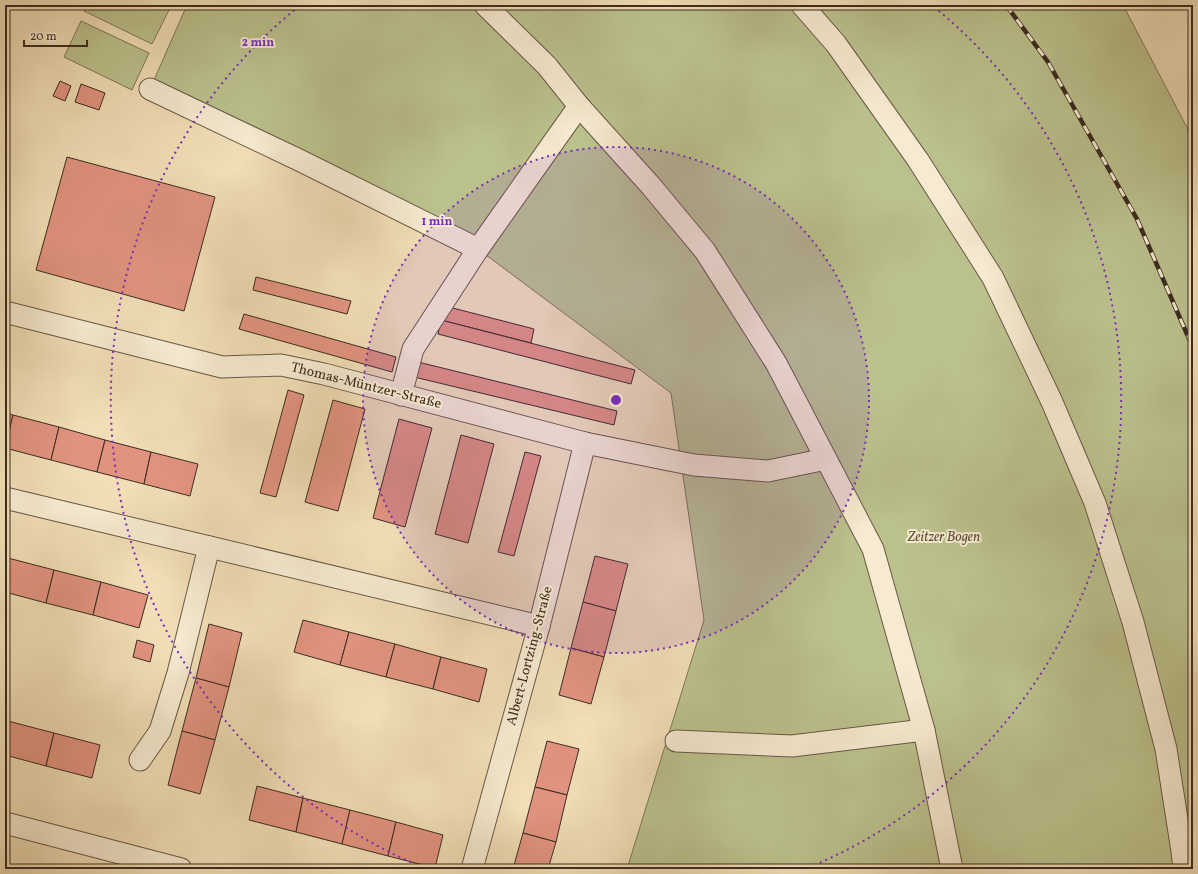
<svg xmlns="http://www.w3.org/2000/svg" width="1198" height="874" font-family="Vollkorn,serif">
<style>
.green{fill:#bbc18d;stroke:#7c7657}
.building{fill:#e1937f;stroke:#3c2c21}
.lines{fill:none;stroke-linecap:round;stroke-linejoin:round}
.minor-casing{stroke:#695846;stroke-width:23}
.minor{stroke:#f6ead0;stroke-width:21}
.rail-casing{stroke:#3c2c21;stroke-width:4.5}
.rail{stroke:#f6ead0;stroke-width:3;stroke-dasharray:9;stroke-linecap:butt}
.ring{fill:none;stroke:#7b2cbf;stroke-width:2;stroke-dasharray:2 4}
.labels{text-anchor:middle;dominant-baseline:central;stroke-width:4;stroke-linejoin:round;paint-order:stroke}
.street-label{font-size:14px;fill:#3c2c21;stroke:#f6ead0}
.park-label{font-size:14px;font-style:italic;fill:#5c513c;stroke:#f6ead0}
.centre{fill:#7b2cbf;stroke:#f6ead0;stroke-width:2}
.ring-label{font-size:12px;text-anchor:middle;font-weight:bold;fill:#7b2cbf;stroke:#f6ead0;stroke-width:4;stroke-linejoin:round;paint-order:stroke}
</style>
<rect width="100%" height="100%" fill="#f1deb6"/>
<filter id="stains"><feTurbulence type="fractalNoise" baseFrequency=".005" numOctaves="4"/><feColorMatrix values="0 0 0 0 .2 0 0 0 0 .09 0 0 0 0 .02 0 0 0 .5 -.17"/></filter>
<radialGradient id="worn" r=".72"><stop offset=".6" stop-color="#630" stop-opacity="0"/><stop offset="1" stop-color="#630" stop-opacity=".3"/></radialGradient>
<g class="green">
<path d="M 87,5 L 164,5 L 170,8 L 152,44 L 84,11 Z"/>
<path d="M 187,5 L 1123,5 L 1193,139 L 1193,869 L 627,869 L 704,620 L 671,393 L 478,249 L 150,89 Z"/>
<path d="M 81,21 L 149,53 L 132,90 L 64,57 Z"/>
</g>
<g class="building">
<path d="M 60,81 L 71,86 L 65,101 L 53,96 Z"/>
<path d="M 81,84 L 105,93 L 99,110 L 75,102 Z"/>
<path d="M 67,157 L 215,197 L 184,311 L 36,270 Z"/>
<path d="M 256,277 L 351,301 L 347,314 L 253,290 Z"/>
<path d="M 445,306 L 534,329 L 531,343 L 441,320 Z"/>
<path d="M 244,314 L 396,357 L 392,372 L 239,329 Z"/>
<path d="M 441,320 L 635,370 L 631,384 L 438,334 Z"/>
<path d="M 418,362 L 617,411 L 614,425 L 414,377 Z"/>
<path d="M 288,390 L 304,395 L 276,497 L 260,493 Z"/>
<path d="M 333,400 L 365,409 L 338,511 L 305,502 Z"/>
<path d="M 5,413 L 13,415 L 5,448 Z"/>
<path d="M 13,415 L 59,427 L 51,460 L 5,448 Z"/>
<path d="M 399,419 L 432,428 L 405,527 L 373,518 Z"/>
<path d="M 59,427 L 105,440 L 97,472 L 51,460 Z"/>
<path d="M 461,435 L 494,444 L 468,543 L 435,534 Z"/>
<path d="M 105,440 L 151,452 L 144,484 L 97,472 Z"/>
<path d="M 151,452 L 198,464 L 190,496 L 144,484 Z"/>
<path d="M 525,452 L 541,456 L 514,556 L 498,552 Z"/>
<path d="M 595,556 L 628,564 L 616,611 L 583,602 Z"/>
<path d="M 8,558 L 54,570 L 46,603 L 5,592 L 5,570 Z"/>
<path d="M 54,570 L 101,582 L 93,615 L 46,603 Z"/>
<path d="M 101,582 L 148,595 L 139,628 L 93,615 Z"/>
<path d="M 583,602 L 616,611 L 604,657 L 571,648 Z"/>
<path d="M 303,620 L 349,632 L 340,665 L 294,652 Z"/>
<path d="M 209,624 L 242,633 L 229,687 L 196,678 Z"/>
<path d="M 349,632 L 395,644 L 386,677 L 340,665 Z"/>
<path d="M 137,640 L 154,645 L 150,662 L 133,657 Z"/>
<path d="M 395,644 L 441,657 L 433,689 L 386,677 Z"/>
<path d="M 571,648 L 604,657 L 591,704 L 559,695 Z"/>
<path d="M 441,657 L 487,669 L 479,702 L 433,689 Z"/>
<path d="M 196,678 L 229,687 L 215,740 L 182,731 Z"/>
<path d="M 8,721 L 54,733 L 46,766 L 5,755 L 5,731 Z"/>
<path d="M 182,731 L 215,740 L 200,794 L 168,785 Z"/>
<path d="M 54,733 L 100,745 L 92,778 L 46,766 Z"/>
<path d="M 547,741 L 579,749 L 567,795 L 535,787 Z"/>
<path d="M 257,786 L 303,798 L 296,832 L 249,820 Z"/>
<path d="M 535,787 L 567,795 L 556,842 L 523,833 Z"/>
<path d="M 303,798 L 350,810 L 342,844 L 296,832 Z"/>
<path d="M 350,810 L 396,822 L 388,856 L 342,844 Z"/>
<path d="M 396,822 L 443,835 L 435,868 L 388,856 Z"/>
<path d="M 523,833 L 556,842 L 548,869 L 513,869 Z"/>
</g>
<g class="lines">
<g class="minor-casing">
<g id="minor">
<path d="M 485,5 L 547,66 L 579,106 L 651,186 L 705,251 L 776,363 L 873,549 L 924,730 L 952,869"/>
<path d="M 802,5 L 836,44 L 918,160 L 993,278 L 1052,402 L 1095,503 L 1133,622 L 1166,749 L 1182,851 L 1184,869"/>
<path d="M 150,89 L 299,160 L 478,249 L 579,106"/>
<path d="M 5,312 L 222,367 L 281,365 L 324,374 L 585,443 L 694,465 L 768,471 L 826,459"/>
<path d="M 401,395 L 413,349 L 478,249"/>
<path d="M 5,498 L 539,626"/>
<path d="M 676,741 L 792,746 L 924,730"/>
<path d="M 140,760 L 160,731 L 178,673 L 209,547"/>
<path d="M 5,823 L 181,869"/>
<path d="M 472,869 L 539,626 L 585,443"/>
</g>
</g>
<use href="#minor" class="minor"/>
<g class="rail-casing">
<path id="rail" d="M 1006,5 L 1048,62 L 1137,219 L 1193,348"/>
</g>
<use href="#rail" class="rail"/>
</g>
<circle cx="616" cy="400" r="253" fill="#7b2cbf" fill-opacity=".12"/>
<g class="ring">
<circle cx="616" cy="400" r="253"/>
<path d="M422 867A506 506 0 0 1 298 7M934 7A506 506 0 0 1 810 867"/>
</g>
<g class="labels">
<g class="street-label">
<text transform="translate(366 386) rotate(14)">Thomas-Müntzer-Straße</text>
<text transform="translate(530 656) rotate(-75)">Albert-Lortzing-Straße</text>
</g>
<g class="park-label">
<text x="944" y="537">Zeitzer Bogen</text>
</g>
</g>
<circle cx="616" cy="400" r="6" class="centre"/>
<g class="ring-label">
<text x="258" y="46">2 min</text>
<text x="437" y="225">1 min</text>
</g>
<rect width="1198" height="874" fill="none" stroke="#f1deb6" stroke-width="20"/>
<rect x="6" y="6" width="1186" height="862" fill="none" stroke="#3c2c21" stroke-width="2"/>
<rect x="10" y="10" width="1178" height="854" fill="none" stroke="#3c2c21"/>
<path d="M24 40v6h63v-6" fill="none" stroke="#3c2c21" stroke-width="2"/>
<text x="30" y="40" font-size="12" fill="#3c2c21" stroke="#f6ead0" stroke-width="3" paint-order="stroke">20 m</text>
<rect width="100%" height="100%" filter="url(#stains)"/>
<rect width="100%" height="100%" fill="url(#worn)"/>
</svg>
